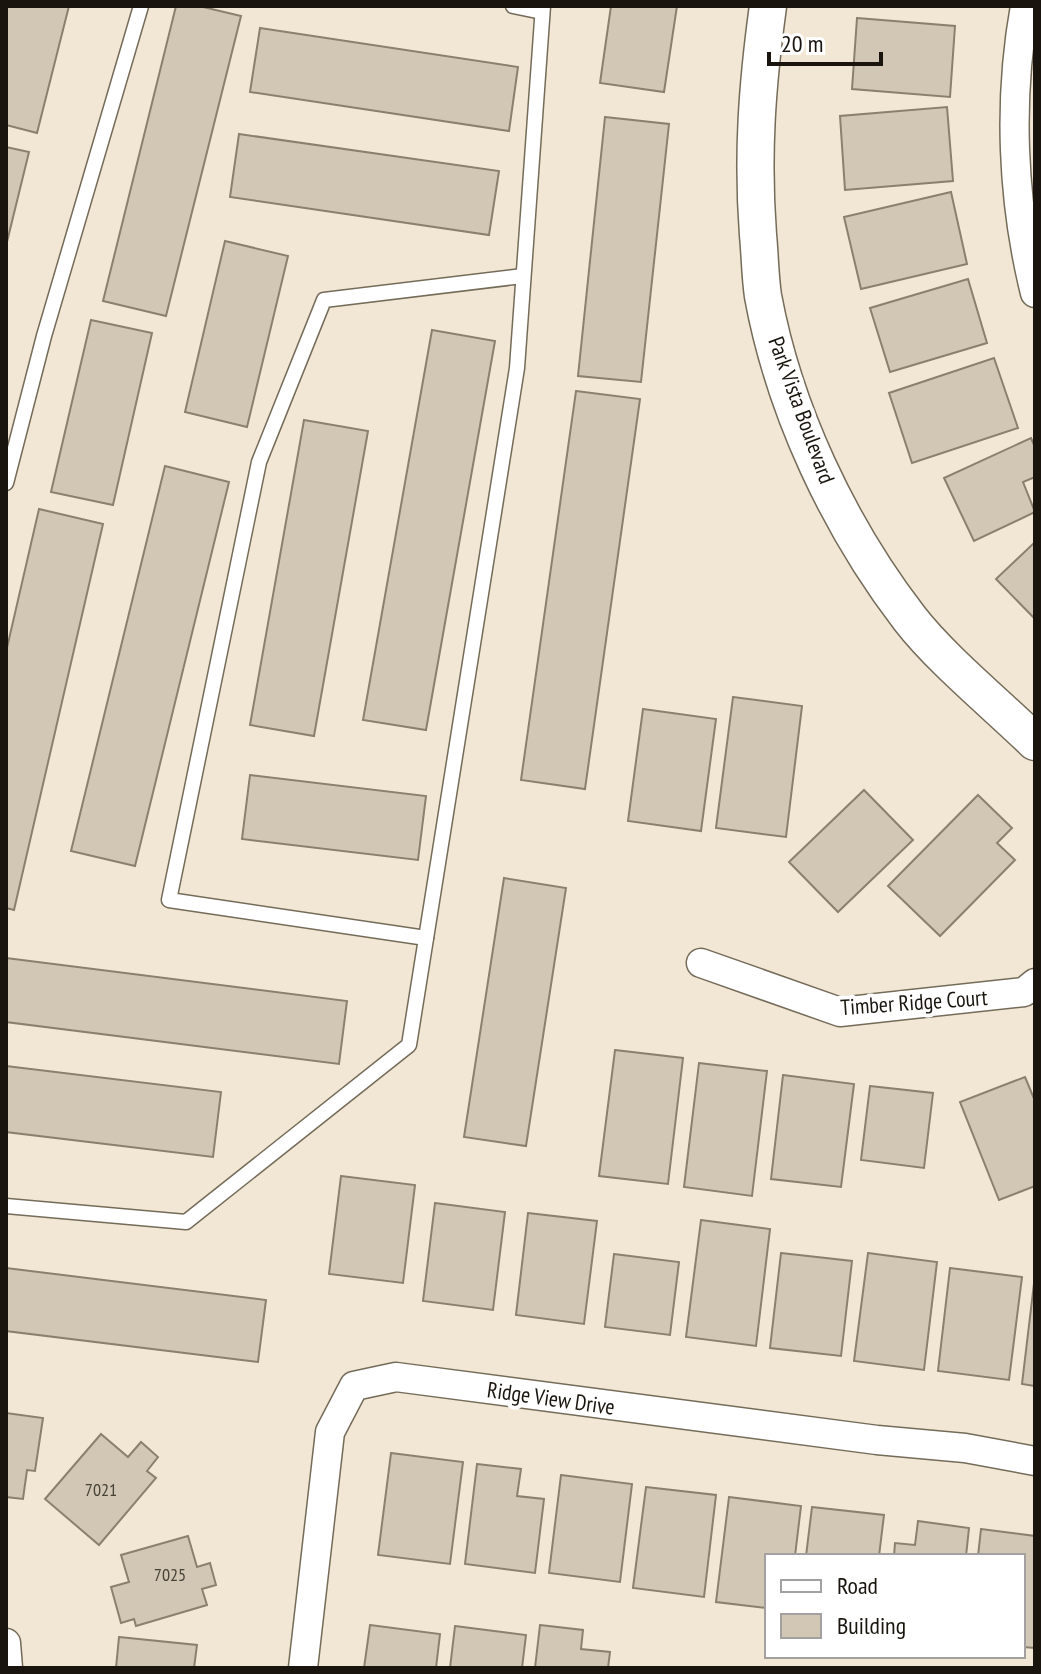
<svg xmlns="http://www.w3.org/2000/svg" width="1041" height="1674" font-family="'PT Sans Narrow',sans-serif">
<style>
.building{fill:#d1c7b4;stroke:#8a806e;stroke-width:2}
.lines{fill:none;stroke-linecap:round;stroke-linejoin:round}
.service-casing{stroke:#746b59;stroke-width:17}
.minor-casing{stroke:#746b59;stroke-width:31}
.tertiary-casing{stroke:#746b59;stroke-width:39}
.service{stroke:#fff;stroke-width:14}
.minor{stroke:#fff;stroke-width:28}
.tertiary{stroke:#fff;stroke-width:36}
.labels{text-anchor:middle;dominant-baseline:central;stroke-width:8;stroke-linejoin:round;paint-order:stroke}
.number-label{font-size:18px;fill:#474238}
.street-label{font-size:22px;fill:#19150e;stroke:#fff}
</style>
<rect width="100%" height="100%" fill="#f2e7d4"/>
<g class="building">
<path d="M 6,6 L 69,6 L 37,133 L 6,125 Z"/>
<path d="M 176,6 L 199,6 L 241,16 L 166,316 L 103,301 Z"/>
<path d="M 611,6 L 677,6 L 664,92 L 600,83 Z"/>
<path d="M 857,18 L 955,26 L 950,97 L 852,89 Z"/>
<path d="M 260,28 L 518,67 L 509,131 L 250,92 Z"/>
<path d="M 947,107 L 953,181 L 845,190 L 840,116 Z"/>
<path d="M 605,117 L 669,124 L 641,382 L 578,376 Z"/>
<path d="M 239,134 L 499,171 L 489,235 L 230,197 Z"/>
<path d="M 6,147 L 29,152 L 6,246 Z"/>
<path d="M 951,192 L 967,264 L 861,289 L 844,217 Z"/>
<path d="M 225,241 L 288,256 L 247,427 L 185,412 Z"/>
<path d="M 968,279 L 987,343 L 890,372 L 870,308 Z"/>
<path d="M 91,320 L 152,333 L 113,505 L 51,492 Z"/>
<path d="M 432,330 L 495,341 L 426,730 L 363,720 Z"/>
<path d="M 994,358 L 1018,428 L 912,463 L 889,393 Z"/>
<path d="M 576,391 L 640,399 L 585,789 L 521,780 Z"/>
<path d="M 304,420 L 368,431 L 314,736 L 250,725 Z"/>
<path d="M 1031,438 L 1035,447 L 1035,477 L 1023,482 L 1035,512 L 974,541 L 944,478 Z"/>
<path d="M 165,466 L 229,482 L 135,866 L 71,851 Z"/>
<path d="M 39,509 L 103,524 L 14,910 L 6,908 L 6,652 Z"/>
<path d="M 1035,542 L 1035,619 L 996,579 Z"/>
<path d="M 733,697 L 802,706 L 786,837 L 716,828 Z"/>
<path d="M 643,709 L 716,719 L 701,831 L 628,821 Z"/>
<path d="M 250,775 L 426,796 L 418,860 L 242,839 Z"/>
<path d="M 864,790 L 913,840 L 838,912 L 789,862 Z"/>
<path d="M 978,795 L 1012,828 L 997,843 L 1015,860 L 940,936 L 888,886 Z"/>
<path d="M 504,878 L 566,888 L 526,1146 L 464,1137 Z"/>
<path d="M 6,958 L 347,1001 L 339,1064 L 6,1022 Z"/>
<path d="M 615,1050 L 683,1058 L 668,1184 L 599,1176 Z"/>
<path d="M 699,1063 L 767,1071 L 752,1196 L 684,1187 Z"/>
<path d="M 6,1066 L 221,1092 L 213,1157 L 6,1132 Z"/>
<path d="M 783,1075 L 854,1084 L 841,1187 L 771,1179 Z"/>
<path d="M 1025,1077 L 1035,1101 L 1035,1186 L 999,1200 L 960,1102 Z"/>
<path d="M 870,1086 L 933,1093 L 924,1168 L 861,1160 Z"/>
<path d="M 341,1176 L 415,1185 L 403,1283 L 329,1274 Z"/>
<path d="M 435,1203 L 505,1212 L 493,1310 L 423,1301 Z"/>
<path d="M 528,1213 L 597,1221 L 584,1324 L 516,1315 Z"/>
<path d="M 701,1220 L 770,1229 L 756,1346 L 686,1337 Z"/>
<path d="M 781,1253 L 852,1261 L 841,1356 L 770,1348 Z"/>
<path d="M 868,1253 L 937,1262 L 924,1370 L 854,1361 Z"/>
<path d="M 614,1254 L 679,1262 L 670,1335 L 605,1327 Z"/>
<path d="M 6,1268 L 266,1300 L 258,1362 L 6,1331 Z"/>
<path d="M 950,1268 L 1022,1277 L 1009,1380 L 938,1371 Z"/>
<path d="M 1035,1275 L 1035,1386 L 1022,1384 Z"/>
<path d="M 6,1413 L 43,1418 L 35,1471 L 27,1470 L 23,1499 L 6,1497 Z"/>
<path d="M 101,1434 L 128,1457 L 141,1442 L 158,1457 L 147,1471 L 156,1478 L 99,1545 L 45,1499 Z"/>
<path d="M 391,1453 L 463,1462 L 450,1564 L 378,1555 Z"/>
<path d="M 477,1464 L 521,1469 L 517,1496 L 544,1499 L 535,1573 L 465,1564 Z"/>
<path d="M 561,1475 L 632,1484 L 620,1582 L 549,1573 Z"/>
<path d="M 646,1487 L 716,1495 L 704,1597 L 633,1588 Z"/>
<path d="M 729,1497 L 801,1506 L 795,1556 L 767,1556 L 767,1608 L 716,1602 Z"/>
<path d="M 812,1507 L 884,1515 L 879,1556 L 806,1556 Z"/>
<path d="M 918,1521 L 969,1528 L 966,1556 L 894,1556 L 895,1543 L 915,1545 Z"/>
<path d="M 981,1529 L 1035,1536 L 1035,1648 L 1023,1647 L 1023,1556 L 978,1556 Z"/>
<path d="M 188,1536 L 197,1567 L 210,1563 L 216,1585 L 202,1589 L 207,1605 L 136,1626 L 134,1619 L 121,1623 L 111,1587 L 129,1582 L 121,1555 Z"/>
<path d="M 370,1625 L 440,1634 L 436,1668 L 364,1668 Z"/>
<path d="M 540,1625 L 583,1630 L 581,1649 L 610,1652 L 608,1668 L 535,1668 Z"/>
<path d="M 455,1626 L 526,1635 L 522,1668 L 450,1668 Z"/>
<path d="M 119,1637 L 197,1645 L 194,1668 L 116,1668 Z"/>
</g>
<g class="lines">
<g class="service-casing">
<g id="service">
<path d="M 513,6 L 542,12"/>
<path d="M 6,483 L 44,336 L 141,6"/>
<path d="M 426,938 L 169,900 L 259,462 L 324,300 L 523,276"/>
<path d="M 6,1206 L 186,1222 L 409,1045 L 517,368 L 543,6"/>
</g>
</g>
<g class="minor-casing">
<g id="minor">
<path d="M 1025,6 C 1008,100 1012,200 1035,293"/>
<path d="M 701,963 L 840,1012 L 1024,992 L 1035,983"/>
<path d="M 6,1643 L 8,1668"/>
<path d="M 303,1668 L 330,1432 L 354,1386 L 396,1377 L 877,1440 L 965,1448 L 1035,1461"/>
</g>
</g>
<g class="tertiary-casing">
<path id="tertiary" d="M 768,6 C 757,86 752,155 758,235 C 760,255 760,276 763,296 C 784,410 839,527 910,619 C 941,659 997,705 1035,742"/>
</g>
<use href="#service" class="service"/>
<use href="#minor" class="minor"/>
<use href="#tertiary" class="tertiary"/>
</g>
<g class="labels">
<g class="number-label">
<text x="101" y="1489">7021</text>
<text x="170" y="1574">7025</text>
</g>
<g class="street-label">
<text transform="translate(802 410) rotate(70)">Park Vista Boulevard</text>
<text transform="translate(914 1002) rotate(-4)">Timber Ridge Court</text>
<text transform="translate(551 1398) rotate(8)">Ridge View Drive</text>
</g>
</g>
<rect width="1041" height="1674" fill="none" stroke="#19150e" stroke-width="16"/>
<rect x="765" y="1554" width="260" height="104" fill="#ffffff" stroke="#a3a19f" stroke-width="2"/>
<rect x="781" y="1580" width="40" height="12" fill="#ffffff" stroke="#a3a19f" stroke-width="2"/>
<text x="837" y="1594" font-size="24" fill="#19150e">Road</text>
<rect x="781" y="1614" width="40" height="24" fill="#d1c7b4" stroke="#a3a19f" stroke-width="2"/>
<text x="837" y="1634" font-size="24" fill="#19150e">Building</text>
<path d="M769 52v12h112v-12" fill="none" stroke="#19150e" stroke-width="4"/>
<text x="781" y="52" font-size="24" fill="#19150e" stroke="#ffffff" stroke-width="6" paint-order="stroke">20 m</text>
</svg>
